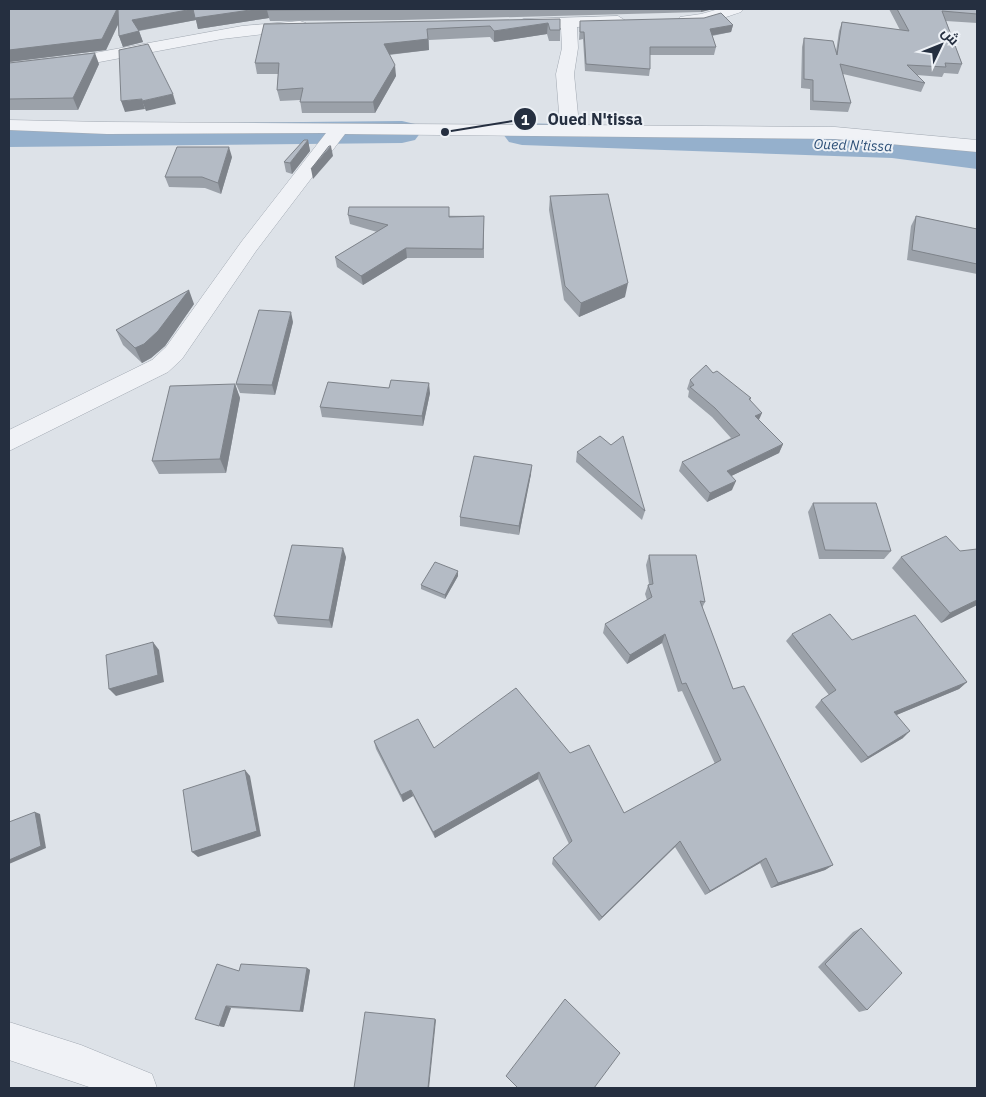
<svg xmlns="http://www.w3.org/2000/svg" width="986" height="1097" font-family="'IBM Plex Sans',Cairo,sans-serif">
<style>
.lines{fill:none;stroke-linecap:round;stroke-linejoin:round}
.river{fill:#95b0cc;fill-rule:evenodd}
.street-casing{stroke:#a2a9b2;stroke-width:1}
.street{fill:#f0f2f6;fill-rule:evenodd}
.wall{fill:#9ba1a9}
.shaded-wall{fill:#7e838a}
.building{fill:#b4bbc5;stroke:#7e838a}
.labels{text-anchor:middle;dominant-baseline:central;stroke-width:4;stroke-linejoin:round;paint-order:stroke}
.far-water-label{font-size:14px;font-style:italic;fill:#2c4f77;stroke:#edf1f6}
.leader{fill:none;stroke:#252f40;stroke-width:2}
.callout-dot{fill:#252f40;stroke:#edf1f6;stroke-width:2}
.mark-label{font-size:15px;text-anchor:middle;font-weight:bold;fill:#fff}
.callout-label{font-size:16px;text-anchor:middle;font-weight:bold;fill:#252f40;stroke:#edf1f6;stroke-width:4;stroke-linejoin:round;paint-order:stroke}
</style>
<rect width="100%" height="100%" fill="#dde2e8"/>
<g class="lines">
<g class="river">
<path d="M 402,121 L 415,124 L 421,132 L 415,140 L 402,143 L 9,147 L 9,125 Z"/>
<path d="M 522,123 L 892,134 L 977,145 L 977,169 L 892,158 L 522,145 L 509,142 L 503,134 L 509,126 Z"/>
</g>
<g class="street-casing">
<g id="street">
<path d="M 719,9 L 743,9 L 741,12 C 728,16 687,33 678,20 L 680,17 L 701,14 Z"/>
<path d="M 618,16 L 626,21 L 624,24 L 577,27 L 578,48 L 574,74 L 579,125 L 835,127 L 977,140 L 977,152 L 835,139 L 345,134 L 256,251 L 182,359 L 168,372 L 9,451 L 9,430 L 152,360 L 166,347 L 242,241 L 326,133 L 107,134 L 9,130 L 9,120 L 107,122 L 560,125 L 556,74 L 562,48 L 561,28 L 523,29 L 515,24 L 523,19 Z"/>
<path d="M 300,21 L 306,23 L 308,26 L 306,29 L 222,39 L 94,63 L 9,73 L 9,63 L 94,53 L 242,26 Z"/>
<path d="M 9,1022 L 81,1045 L 152,1074 L 157,1088 L 92,1088 L 9,1060 Z"/>
</g>
</g>
<use href="#street" class="street"/>
</g>
<g class="wall">
<path d="M 9,9 L 710,9 L 709,10 L 701,12 L 401,20 L 270,21 L 269,18 L 198,29 L 196,20 L 139,31 L 143,42 L 123,47 L 119,36 L 118,25 L 106,50 L 9,62 Z"/>
<path d="M 889,9 L 977,9 L 977,23 L 946,21 L 962,64 L 958,74 L 944,73 L 942,77 L 917,75 L 925,83 L 921,92 L 843,74 L 851,103 L 848,112 L 810,110 L 810,89 L 801,88 L 802,47 L 804,38 L 836,52 L 839,31 L 842,22 L 900,30 Z"/>
<path d="M 560,19 L 560,41 L 549,41 L 547,34 L 494,42 L 490,37 L 429,40 L 429,50 L 389,55 L 396,76 L 375,113 L 302,113 L 300,100 L 280,101 L 277,90 L 278,74 L 257,74 L 255,63 L 264,24 Z"/>
<path d="M 580,21 L 733,25 L 731,32 L 712,36 L 716,47 L 714,55 L 650,55 L 650,69 L 649,76 L 585,71 L 583,39 L 579,40 Z"/>
<path d="M 9,63 L 99,64 L 78,110 L 9,110 Z"/>
<path d="M 308,140 L 310,151 L 292,174 L 286,172 L 284,162 Z"/>
<path d="M 232,157 L 221,194 L 205,188 L 169,187 L 165,177 Z"/>
<path d="M 550,196 L 625,297 L 579,317 L 564,300 L 549,210 Z"/>
<path d="M 348,215 L 484,216 L 484,258 L 407,258 L 363,285 L 337,267 L 335,257 L 377,232 L 350,224 Z"/>
<path d="M 916,216 L 977,229 L 977,274 L 907,260 L 911,226 Z"/>
<path d="M 194,304 L 165,346 L 151,358 L 142,363 L 123,345 L 116,330 Z"/>
<path d="M 293,322 L 275,395 L 240,393 L 236,384 Z"/>
<path d="M 713,373 L 751,398 L 750,401 L 759,420 L 783,444 L 779,453 L 731,476 L 732,490 L 707,502 L 679,471 L 682,462 L 731,438 L 712,417 L 688,397 L 689,391 L 687,389 L 690,380 Z"/>
<path d="M 235,384 L 240,398 L 226,473 L 159,474 L 152,461 Z"/>
<path d="M 389,388 L 430,393 L 423,426 L 322,417 L 320,407 Z"/>
<path d="M 577,452 L 645,511 L 642,520 L 576,462 Z"/>
<path d="M 531,474 L 519,535 L 460,526 L 460,517 Z"/>
<path d="M 813,503 L 891,551 L 884,559 L 819,559 L 808,512 Z"/>
<path d="M 649,555 L 705,602 L 702,608 L 733,689 L 833,865 L 825,870 L 771,888 L 760,863 L 705,895 L 675,847 L 599,921 L 552,864 L 553,858 L 569,844 L 538,779 L 435,838 L 413,796 L 403,802 L 376,749 L 374,741 L 434,748 L 570,753 L 624,813 L 715,764 L 682,691 L 678,692 L 662,643 L 627,664 L 603,633 L 605,624 L 647,600 L 645,594 L 648,585 L 649,584 L 646,565 Z"/>
<path d="M 346,557 L 332,628 L 278,624 L 274,616 Z"/>
<path d="M 901,557 L 977,605 L 941,623 L 892,568 Z"/>
<path d="M 458,576 L 445,599 L 421,589 L 421,585 Z"/>
<path d="M 792,634 L 967,682 L 959,689 L 896,715 L 903,738 L 861,763 L 815,707 L 821,700 L 829,695 L 786,641 Z"/>
<path d="M 861,928 L 867,1010 L 859,1012 L 818,967 L 853,932 Z"/>
<path d="M 307,968 L 310,970 L 303,1012 L 231,1008 L 224,1027 L 219,1026 L 239,971 Z"/>
</g>
<g class="shaded-wall">
<path d="M 117,9 L 118,9 L 121,18 L 106,50 L 9,62 L 9,50 Z"/>
<path d="M 193,9 L 268,9 L 267,10 L 269,18 L 198,29 L 196,20 L 136,31 L 132,20 Z"/>
<path d="M 701,9 L 710,9 L 709,10 L 701,12 Z"/>
<path d="M 548,23 L 547,34 L 494,42 L 494,31 Z"/>
<path d="M 733,25 L 731,32 L 708,36 L 710,29 Z"/>
<path d="M 139,31 L 143,42 L 123,47 L 119,36 Z"/>
<path d="M 428,39 L 429,50 L 385,55 L 384,44 Z"/>
<path d="M 95,53 L 99,64 L 78,110 L 73,98 Z"/>
<path d="M 395,65 L 396,76 L 375,113 L 373,102 Z"/>
<path d="M 173,94 L 176,104 L 146,111 L 142,101 Z"/>
<path d="M 142,99 L 145,109 L 125,112 L 121,101 Z"/>
<path d="M 308,140 L 310,151 L 292,174 L 290,163 Z"/>
<path d="M 331,146 L 333,156 L 313,179 L 311,169 Z"/>
<path d="M 229,147 L 232,157 L 221,194 L 218,183 Z"/>
<path d="M 406,248 L 407,258 L 363,285 L 361,276 Z"/>
<path d="M 628,283 L 625,297 L 579,317 L 581,303 Z"/>
<path d="M 189,290 L 194,304 L 165,346 L 151,358 L 142,363 L 135,348 Z"/>
<path d="M 291,312 L 293,322 L 275,395 L 272,385 Z"/>
<path d="M 429,383 L 430,393 L 423,426 L 422,416 Z"/>
<path d="M 235,384 L 240,398 L 226,473 L 220,459 Z"/>
<path d="M 762,413 L 758,422 L 755,416 Z"/>
<path d="M 783,444 L 779,453 L 723,480 L 727,471 Z"/>
<path d="M 532,465 L 531,474 L 519,535 L 519,526 Z"/>
<path d="M 736,481 L 732,490 L 707,502 L 710,493 Z"/>
<path d="M 343,548 L 346,557 L 332,628 L 329,620 Z"/>
<path d="M 458,571 L 458,576 L 445,599 L 445,595 Z"/>
<path d="M 977,600 L 977,605 L 941,623 L 950,613 Z"/>
<path d="M 665,634 L 662,643 L 627,664 L 630,655 Z"/>
<path d="M 153,642 L 159,650 L 164,682 L 116,696 L 109,689 Z"/>
<path d="M 967,682 L 959,689 L 887,719 L 894,712 Z"/>
<path d="M 910,731 L 903,738 L 861,763 L 868,757 Z"/>
<path d="M 245,770 L 250,776 L 261,836 L 198,857 L 192,852 Z"/>
<path d="M 539,772 L 538,779 L 435,838 L 433,832 Z"/>
<path d="M 411,790 L 413,796 L 403,802 L 401,795 Z"/>
<path d="M 35,812 L 40,814 L 46,848 L 9,864 L 9,860 Z"/>
<path d="M 680,841 L 675,847 L 599,921 L 602,917 Z"/>
<path d="M 766,858 L 760,863 L 705,895 L 710,891 Z"/>
<path d="M 833,865 L 825,870 L 771,888 L 778,883 Z"/>
<path d="M 307,968 L 310,970 L 303,1012 L 300,1011 Z"/>
<path d="M 226,1006 L 231,1008 L 224,1027 L 219,1026 Z"/>
<path d="M 435,1019 L 436,1020 L 429,1088 L 428,1088 Z"/>
</g>
<g class="building">
<path d="M 9,9 L 117,9 L 102,39 L 9,50 Z"/>
<path d="M 118,9 L 257,9 L 195,18 L 193,9 L 132,20 L 139,31 L 119,36 Z"/>
<path d="M 268,9 L 412,9 L 267,10 Z"/>
<path d="M 897,9 L 977,9 L 977,14 L 942,11 L 962,64 L 945,63 L 946,67 L 907,65 L 925,83 L 840,64 L 851,103 L 813,101 L 813,80 L 804,79 L 804,38 L 833,41 L 837,55 L 842,22 L 909,31 Z"/>
<path d="M 721,13 L 733,25 L 710,29 L 716,47 L 650,47 L 650,69 L 586,64 L 584,32 L 580,32 L 580,21 L 704,18 Z"/>
<path d="M 560,19 L 560,30 L 550,30 L 548,23 L 494,31 L 490,26 L 427,29 L 428,39 L 384,44 L 395,65 L 373,102 L 300,102 L 303,88 L 277,90 L 279,63 L 255,63 L 264,24 Z"/>
<path d="M 148,44 L 173,94 L 142,101 L 142,99 L 121,101 L 119,50 Z"/>
<path d="M 95,53 L 73,98 L 9,99 L 9,63 Z"/>
<path d="M 304,140 L 308,140 L 290,163 L 284,162 Z"/>
<path d="M 329,146 L 331,146 L 311,169 Z"/>
<path d="M 177,147 L 229,147 L 218,183 L 202,177 L 165,177 Z"/>
<path d="M 608,194 L 628,283 L 581,303 L 565,286 L 550,196 Z"/>
<path d="M 349,207 L 449,207 L 449,217 L 484,216 L 483,249 L 406,248 L 361,276 L 335,257 L 388,225 L 348,215 Z"/>
<path d="M 916,216 L 977,229 L 977,264 L 912,250 Z"/>
<path d="M 189,290 L 158,331 L 144,344 L 135,348 L 116,330 Z"/>
<path d="M 259,310 L 291,312 L 272,385 L 236,384 Z"/>
<path d="M 706,365 L 713,373 L 717,371 L 751,398 L 749,399 L 762,413 L 755,416 L 783,444 L 727,471 L 736,481 L 710,493 L 682,462 L 740,435 L 715,408 L 690,387 L 694,385 L 690,380 Z"/>
<path d="M 391,380 L 429,383 L 422,416 L 320,407 L 328,382 L 389,388 Z"/>
<path d="M 235,384 L 220,459 L 152,461 L 170,386 Z"/>
<path d="M 600,436 L 611,445 L 623,436 L 645,511 L 577,452 Z"/>
<path d="M 474,456 L 532,465 L 519,526 L 460,517 Z"/>
<path d="M 813,503 L 876,503 L 891,551 L 825,550 Z"/>
<path d="M 946,536 L 960,551 L 977,549 L 977,600 L 950,613 L 901,557 Z"/>
<path d="M 292,545 L 343,548 L 329,620 L 274,616 Z"/>
<path d="M 649,555 L 696,555 L 705,602 L 700,601 L 733,689 L 744,686 L 833,865 L 778,883 L 766,858 L 710,891 L 680,841 L 602,917 L 553,858 L 572,841 L 539,772 L 433,832 L 411,790 L 401,795 L 374,741 L 418,719 L 434,748 L 516,688 L 570,753 L 589,745 L 624,813 L 721,760 L 686,683 L 682,684 L 665,634 L 630,655 L 605,624 L 652,597 L 648,585 L 653,584 Z"/>
<path d="M 435,562 L 458,571 L 445,595 L 421,585 Z"/>
<path d="M 830,614 L 852,640 L 915,615 L 967,682 L 894,712 L 910,731 L 868,757 L 821,700 L 836,690 L 792,634 Z"/>
<path d="M 153,642 L 158,675 L 109,689 L 106,655 Z"/>
<path d="M 245,770 L 257,831 L 192,852 L 183,790 Z"/>
<path d="M 35,812 L 41,846 L 9,860 L 9,822 Z"/>
<path d="M 861,928 L 902,973 L 867,1010 L 825,964 Z"/>
<path d="M 217,964 L 239,971 L 241,964 L 307,968 L 300,1011 L 226,1006 L 219,1026 L 195,1019 Z"/>
<path d="M 565,999 L 620,1053 L 594,1088 L 518,1088 L 506,1076 Z"/>
<path d="M 365,1012 L 435,1019 L 428,1088 L 354,1088 Z"/>
</g>
<g class="labels">
<g class="far-water-label">
<text transform="translate(853 145) rotate(2)">Oued N'tissa</text>
</g>
</g>
<path class="leader" d="M445 132L525 119"/>
<g class="callout-dot">
<circle cx="445" cy="132" r="5"/>
<circle cx="525" cy="119" r="12"/>
</g>
<g class="mark-label">
<text x="525" y="125">1</text>
</g>
<g class="callout-label">
<text x="595" y="125">Oued N'tissa</text>
</g>
<rect width="986" height="1097" fill="none" stroke="#252f40" stroke-width="20"/>
<g transform="translate(941 45) rotate(47)" stroke="#edf1f6" stroke-width="4" paint-order="stroke">
<path d="M0-4L9 19L0 12L-9 19Z" fill="#252f40"/>
<text y="-8" font-size="14" font-weight="bold" text-anchor="middle" fill="#252f40">ش</text>
</g>
</svg>
